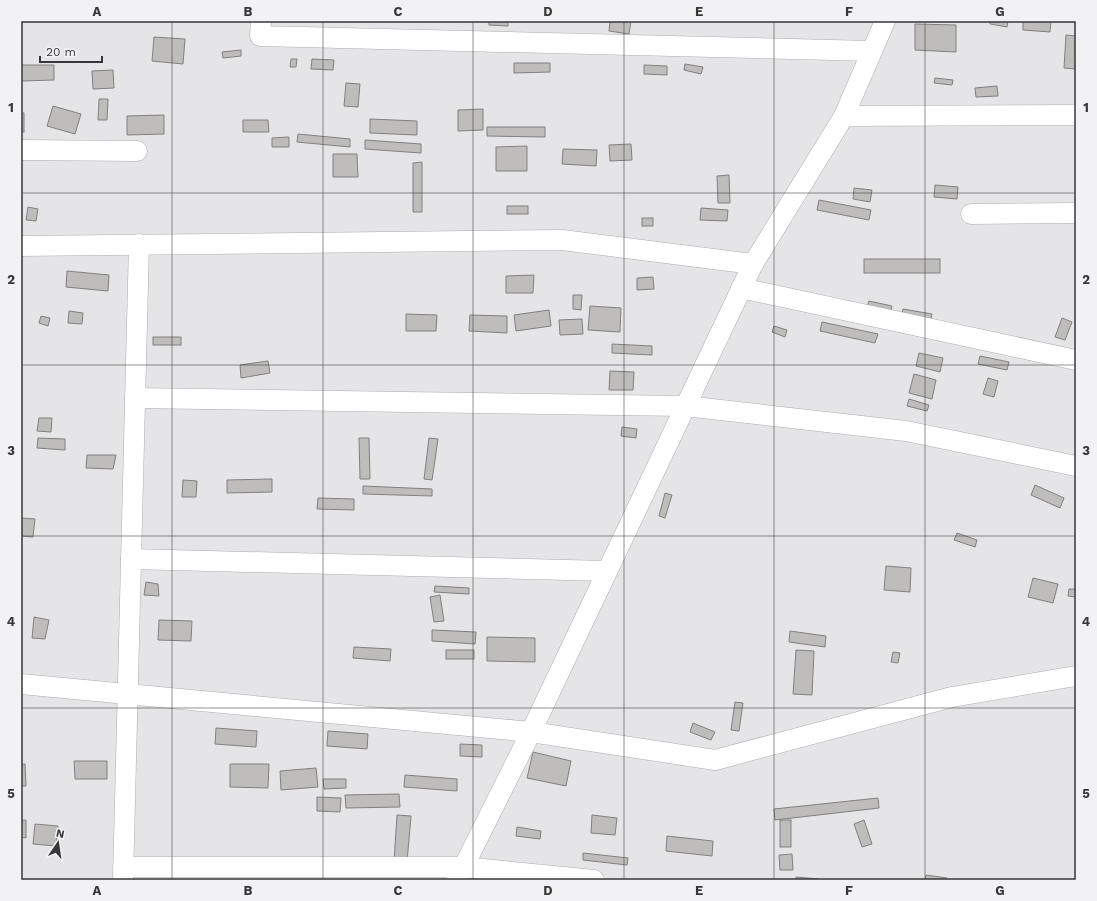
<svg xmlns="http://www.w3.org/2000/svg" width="1097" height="901" font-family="'Work Sans',sans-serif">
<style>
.building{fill:#bfbdbc;stroke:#82807f}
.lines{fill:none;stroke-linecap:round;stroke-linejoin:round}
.minor-casing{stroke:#adadaf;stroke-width:21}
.minor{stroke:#fff;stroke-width:20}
.grid{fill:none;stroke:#373738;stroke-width:1;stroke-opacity:0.55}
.neatline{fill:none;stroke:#373738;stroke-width:1.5}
.grid-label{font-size:13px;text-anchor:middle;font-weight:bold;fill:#373738}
</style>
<rect width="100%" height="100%" fill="#e5e5e7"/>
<g class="building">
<path d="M 489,21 L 508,21 L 508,26 L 489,25 Z"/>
<path d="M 610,21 L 631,21 L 629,34 L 609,31 Z"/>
<path d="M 990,21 L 1008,21 L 1007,27 L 990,24 Z"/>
<path d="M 1023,21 L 1051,21 L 1050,32 L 1023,30 Z"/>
<path d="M 915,24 L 956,25 L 956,52 L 915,50 Z"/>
<path d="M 1066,35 L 1076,36 L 1075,69 L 1064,68 Z"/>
<path d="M 154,37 L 185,39 L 183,64 L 152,61 Z"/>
<path d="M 241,50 L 241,56 L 223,58 L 222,52 Z"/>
<path d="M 291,59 L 297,59 L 296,67 L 290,67 Z"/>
<path d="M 312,59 L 334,60 L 333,70 L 311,69 Z"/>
<path d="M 514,63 L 550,63 L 550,72 L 514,73 Z"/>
<path d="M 685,64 L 703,67 L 701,74 L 684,70 Z"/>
<path d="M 21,65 L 54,65 L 54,80 L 21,81 Z"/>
<path d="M 644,65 L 667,66 L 667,75 L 644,74 Z"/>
<path d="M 113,70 L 114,88 L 93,89 L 92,71 Z"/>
<path d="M 935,78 L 953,80 L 952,85 L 934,83 Z"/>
<path d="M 346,83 L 360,84 L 358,107 L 344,106 Z"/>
<path d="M 997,86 L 998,96 L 976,97 L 975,88 Z"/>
<path d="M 99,99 L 108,99 L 107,120 L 98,120 Z"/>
<path d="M 53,106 L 81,114 L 75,134 L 47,126 Z"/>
<path d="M 483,109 L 483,130 L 458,131 L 458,110 Z"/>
<rect x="21" y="113" width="3" height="19"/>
<path d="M 164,115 L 164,134 L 127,135 L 127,116 Z"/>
<path d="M 370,119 L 417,121 L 417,135 L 370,133 Z"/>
<path d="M 243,120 L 268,120 L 269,132 L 243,132 Z"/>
<path d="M 487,127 L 545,127 L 545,137 L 487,136 Z"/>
<path d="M 298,134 L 350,139 L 350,147 L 297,142 Z"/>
<path d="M 289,137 L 289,147 L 272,147 L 272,138 Z"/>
<path d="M 365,140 L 421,144 L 421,153 L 365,149 Z"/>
<path d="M 631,144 L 632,160 L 610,161 L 609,145 Z"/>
<path d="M 527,146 L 527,171 L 496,171 L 496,147 Z"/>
<path d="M 563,149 L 597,150 L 596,166 L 562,164 Z"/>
<path d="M 333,154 L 357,154 L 358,177 L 333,177 Z"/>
<path d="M 422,162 L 422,212 L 413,212 L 413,163 Z"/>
<path d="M 729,175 L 730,203 L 718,203 L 717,176 Z"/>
<path d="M 935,185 L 958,187 L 957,199 L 934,197 Z"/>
<path d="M 854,188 L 872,190 L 870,202 L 853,199 Z"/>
<path d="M 819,200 L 871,210 L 869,220 L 817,210 Z"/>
<rect x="507" y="206" width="21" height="8"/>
<path d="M 28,207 L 38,209 L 36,221 L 26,220 Z"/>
<path d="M 701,208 L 728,210 L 727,221 L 700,220 Z"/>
<rect x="642" y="218" width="11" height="8"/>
<rect x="864" y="259" width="76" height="14"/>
<path d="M 67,271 L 109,275 L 108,291 L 66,287 Z"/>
<path d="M 534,275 L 533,293 L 506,293 L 506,276 Z"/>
<path d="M 653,277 L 654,289 L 637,290 L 637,278 Z"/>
<path d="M 573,295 L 582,295 L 581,310 L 573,309 Z"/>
<path d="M 869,301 L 892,306 L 890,315 L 866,309 Z"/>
<path d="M 590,306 L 621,308 L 620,332 L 588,330 Z"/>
<path d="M 903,309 L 932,314 L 930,323 L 901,318 Z"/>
<path d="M 549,310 L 551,326 L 516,331 L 514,315 Z"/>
<path d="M 69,311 L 83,313 L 82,324 L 68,323 Z"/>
<path d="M 406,314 L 437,315 L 436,331 L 406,331 Z"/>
<path d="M 470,315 L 507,316 L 507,333 L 469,331 Z"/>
<path d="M 41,316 L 50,318 L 48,326 L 39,323 Z"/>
<path d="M 1062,318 L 1072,322 L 1065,340 L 1055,337 Z"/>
<path d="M 582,319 L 583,334 L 560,335 L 559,320 Z"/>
<path d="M 822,322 L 878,334 L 875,343 L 820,331 Z"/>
<path d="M 774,326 L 787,330 L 785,337 L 772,332 Z"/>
<rect x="153" y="337" width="28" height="8"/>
<path d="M 612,344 L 652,346 L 652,355 L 612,353 Z"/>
<path d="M 919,353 L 943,358 L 940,372 L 916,366 Z"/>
<path d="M 980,356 L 1009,362 L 1007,370 L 978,364 Z"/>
<path d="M 268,361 L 270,373 L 241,378 L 240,365 Z"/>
<path d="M 610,371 L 634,372 L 633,390 L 609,390 Z"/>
<path d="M 914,374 L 936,380 L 932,399 L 909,393 Z"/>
<path d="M 988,378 L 998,381 L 994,397 L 983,394 Z"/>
<path d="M 909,399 L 929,405 L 927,411 L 907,406 Z"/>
<path d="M 39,418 L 52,418 L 51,432 L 37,431 Z"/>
<path d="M 622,427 L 637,429 L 636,438 L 621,436 Z"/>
<path d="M 38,438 L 65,439 L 65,450 L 37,448 Z"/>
<path d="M 359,438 L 369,438 L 370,479 L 360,479 Z"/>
<path d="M 429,438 L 438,439 L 432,480 L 424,479 Z"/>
<path d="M 87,455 L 116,455 L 113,469 L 86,468 Z"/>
<path d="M 272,479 L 272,492 L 227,493 L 227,480 Z"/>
<path d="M 183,480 L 197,481 L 196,497 L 182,497 Z"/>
<path d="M 1035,485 L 1064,498 L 1060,508 L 1031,495 Z"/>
<path d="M 363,486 L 432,489 L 432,496 L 363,494 Z"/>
<path d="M 665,493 L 672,495 L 665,518 L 659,516 Z"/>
<path d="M 318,498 L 354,499 L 354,510 L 317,509 Z"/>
<path d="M 21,518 L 35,519 L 33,537 L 21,536 Z"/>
<path d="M 957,533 L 977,540 L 975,547 L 954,540 Z"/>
<path d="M 886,566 L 911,568 L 910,592 L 884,590 Z"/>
<path d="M 1033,578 L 1058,584 L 1053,603 L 1028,597 Z"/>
<path d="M 146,582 L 158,584 L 159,596 L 144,595 Z"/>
<path d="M 435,586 L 469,588 L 469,594 L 434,592 Z"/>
<path d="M 1069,589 L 1076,589 L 1076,597 L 1068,596 Z"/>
<path d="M 440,595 L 444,621 L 434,622 L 430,597 Z"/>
<path d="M 34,617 L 49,620 L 45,639 L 32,638 Z"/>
<path d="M 159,620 L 192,621 L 191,641 L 158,640 Z"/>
<path d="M 432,630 L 476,632 L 475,644 L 432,641 Z"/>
<path d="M 790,631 L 826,636 L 825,647 L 789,642 Z"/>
<path d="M 487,637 L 535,638 L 535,662 L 487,661 Z"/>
<path d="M 354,647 L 391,649 L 390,661 L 353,658 Z"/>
<rect x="446" y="650" width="28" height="9"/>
<path d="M 796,650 L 814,651 L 812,695 L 793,694 Z"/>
<path d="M 893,652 L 900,653 L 898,663 L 891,662 Z"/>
<path d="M 735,702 L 743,703 L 739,731 L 731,730 Z"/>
<path d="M 693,723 L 715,732 L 711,740 L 690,732 Z"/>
<path d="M 216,728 L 257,731 L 256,747 L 215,744 Z"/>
<path d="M 328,731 L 368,734 L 367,749 L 327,746 Z"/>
<path d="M 460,744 L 482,745 L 482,757 L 460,756 Z"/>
<path d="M 533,752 L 571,761 L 566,786 L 527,778 Z"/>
<path d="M 74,761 L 107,761 L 107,779 L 75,779 Z"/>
<path d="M 21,764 L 25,764 L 26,786 L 21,786 Z"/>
<path d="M 230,764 L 269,764 L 268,788 L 230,787 Z"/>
<path d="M 316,768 L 318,787 L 281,790 L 280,771 Z"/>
<path d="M 405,775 L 457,779 L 457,791 L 404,787 Z"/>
<path d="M 323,779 L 346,779 L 346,788 L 324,789 Z"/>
<path d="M 399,794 L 400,807 L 346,808 L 345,795 Z"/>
<path d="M 317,797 L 341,798 L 340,812 L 317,811 Z"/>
<path d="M 878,798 L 879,808 L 775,820 L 774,809 Z"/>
<path d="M 397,815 L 411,816 L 407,862 L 394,861 Z"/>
<path d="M 592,815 L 617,818 L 615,835 L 591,833 Z"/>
<path d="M 21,820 L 26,820 L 26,838 L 21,837 Z"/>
<rect x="780" y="820" width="11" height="27"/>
<path d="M 864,820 L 872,844 L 862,847 L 854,824 Z"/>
<path d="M 35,824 L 58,826 L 56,846 L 33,844 Z"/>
<path d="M 517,827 L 541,831 L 540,839 L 516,836 Z"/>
<path d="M 667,836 L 713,841 L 712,856 L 666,851 Z"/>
<path d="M 583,853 L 628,858 L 627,865 L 583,860 Z"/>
<path d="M 792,854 L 793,870 L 780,870 L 779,855 Z"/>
<path d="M 926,875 L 947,878 L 946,880 L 925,880 Z"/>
<path d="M 796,877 L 819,879 L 819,880 L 796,880 Z"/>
</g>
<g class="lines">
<g class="minor-casing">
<g id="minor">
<path d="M 261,21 L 260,36 L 872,51"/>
<path d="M 844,116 L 1076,115"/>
<path d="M 21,150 L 137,151"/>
<path d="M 971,214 L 1076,213"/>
<path d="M 21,246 L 562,240 L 753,264"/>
<path d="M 741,288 L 1076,360"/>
<path d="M 135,398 L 685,406 L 906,431 L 1076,466"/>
<path d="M 131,559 L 607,571"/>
<path d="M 21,684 L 531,732 L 715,760 L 952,697 L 1076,676"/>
<path d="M 123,867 L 463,867 L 594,880"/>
<path d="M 123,880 L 139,244"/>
<path d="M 457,880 L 531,732 L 753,264 L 844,116 L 885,21"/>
</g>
</g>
<use href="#minor" class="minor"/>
</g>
<path class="grid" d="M 172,21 L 172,880M 323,21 L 323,880M 473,21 L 473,880M 624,21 L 624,880M 774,21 L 774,880M 925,21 L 925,880M 21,193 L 1076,193M 21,365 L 1076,365M 21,536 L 1076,536M 21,708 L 1076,708"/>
<rect width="1097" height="901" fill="none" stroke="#f2f2f5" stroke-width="44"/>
<g transform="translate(58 843) rotate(13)" stroke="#f2f2f5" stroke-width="3" paint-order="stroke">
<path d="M0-3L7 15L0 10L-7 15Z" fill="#373738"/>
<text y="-6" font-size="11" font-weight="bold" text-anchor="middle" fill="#373738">N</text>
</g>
<path d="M40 56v6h62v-6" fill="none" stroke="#373738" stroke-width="2"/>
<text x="46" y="56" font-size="12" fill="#373738" stroke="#f2f2f5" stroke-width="3" paint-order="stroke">20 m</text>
<rect x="22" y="22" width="1053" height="857" class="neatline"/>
<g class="grid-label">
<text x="97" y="16">A</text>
<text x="248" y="16">B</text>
<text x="398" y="16">C</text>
<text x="548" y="16">D</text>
<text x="699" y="16">E</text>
<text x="849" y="16">F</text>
<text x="1000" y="16">G</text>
<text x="11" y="112">1</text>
<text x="1086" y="112">1</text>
<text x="11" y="284">2</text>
<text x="1086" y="284">2</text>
<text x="11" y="455">3</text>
<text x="1086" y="455">3</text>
<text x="11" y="626">4</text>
<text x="1086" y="626">4</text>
<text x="11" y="798">5</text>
<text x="1086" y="798">5</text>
<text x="97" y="895">A</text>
<text x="248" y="895">B</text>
<text x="398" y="895">C</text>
<text x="548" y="895">D</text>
<text x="699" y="895">E</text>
<text x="849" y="895">F</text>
<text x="1000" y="895">G</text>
</g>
</svg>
